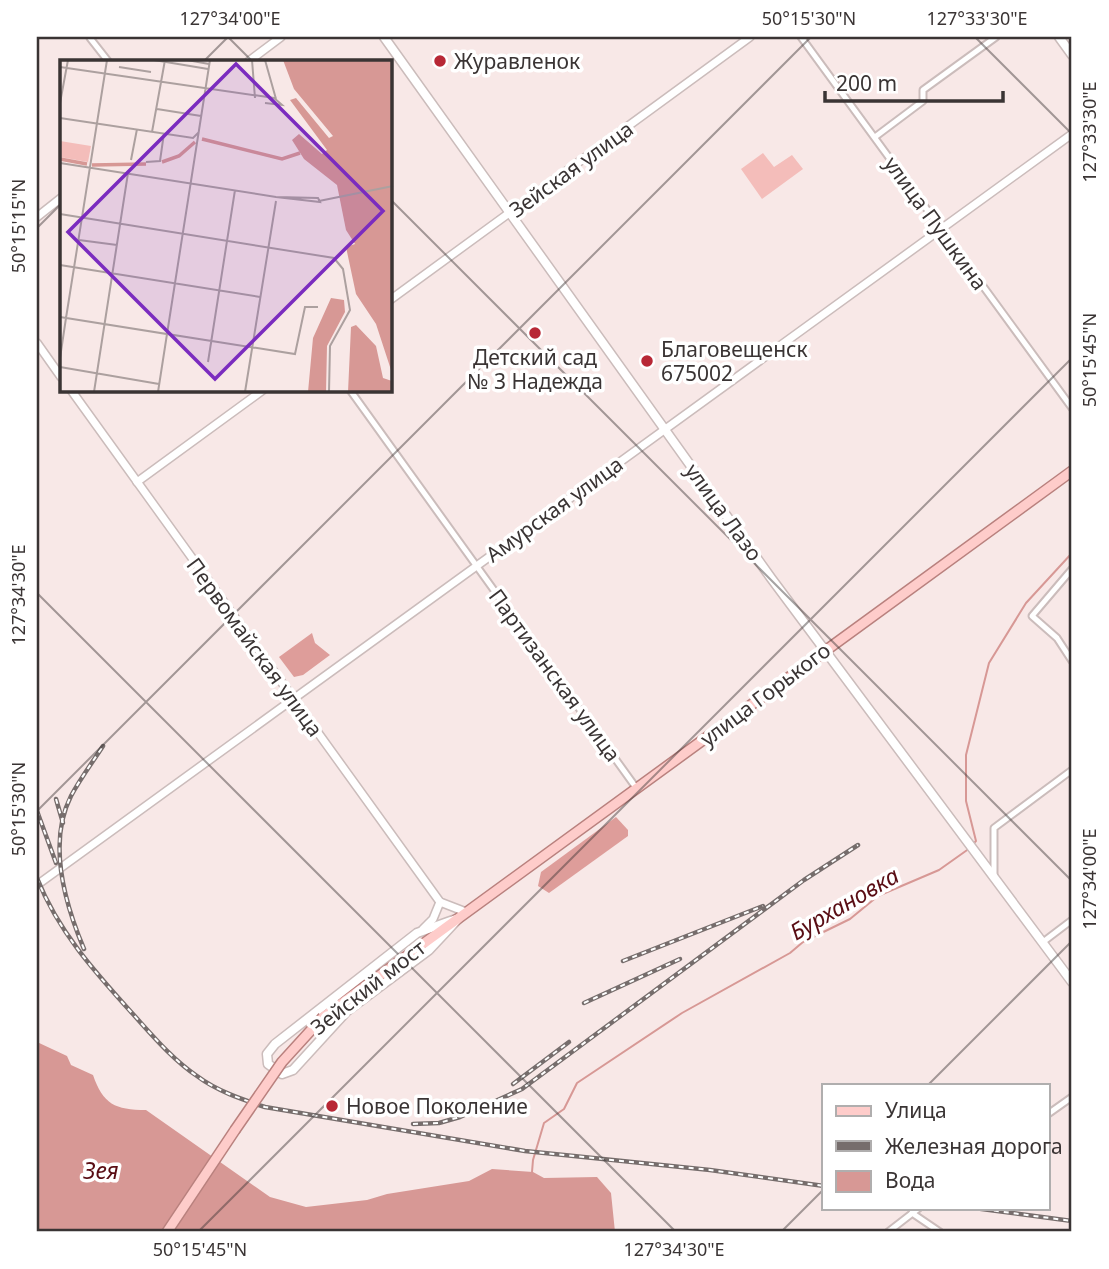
<svg xmlns="http://www.w3.org/2000/svg" width="1109" height="1269" font-family="'Noto Sans',sans-serif">
<style>
.green{fill:#f4bdba}
.forest{fill:#de9d9a}
.water{fill:#d79895}
.lines{fill:none;stroke-linecap:round;stroke-linejoin:round}
.stream{stroke:#d79895;stroke-width:2}
.minor-casing{stroke:#cbbcbb;stroke-width:9}
.tertiary-casing{stroke:#cbbcbb;stroke-width:10}
.secondary-casing{stroke:#cbbcbb;stroke-width:11}
.primary-casing{stroke:#b9817e;stroke-width:12}
.minor{stroke:#fff;stroke-width:5}
.tertiary{stroke:#fff;stroke-width:7}
.secondary{stroke:#fff;stroke-width:8}
.primary{stroke:#feccca;stroke-width:9}
.rail-casing{stroke:#766d6c;stroke-width:4.5}
.rail{stroke:#fff;stroke-width:2;stroke-dasharray:5;stroke-linecap:butt}
.primary-bridge-casing{stroke:#b9817e;stroke-width:12;stroke-linecap:butt}
.primary-bridge{stroke:#feccca;stroke-width:9}
.ticks{fill:none;stroke:#3a3434;stroke-width:2;stroke-opacity:0.45}
.poi-dot{fill:#b82735;stroke:#fff;stroke-width:2.5}
.labels{text-anchor:middle;dominant-baseline:central;stroke-width:7;stroke-linejoin:round;paint-order:stroke}
.poi-label{font-size:21px;fill:#3a3434;stroke:#fff;text-anchor:start}
.street-label{font-size:21px;fill:#3a3434;stroke:#fff}
.water-label{font-size:23px;font-style:italic;fill:#590d14;stroke:#fff}
.inset-river{fill:none;stroke:#d79895;stroke-width:3.5}
.inset-road{fill:none;stroke:#aca09f;stroke-width:2}
.view{fill:#7b2cbf;fill-opacity:0.15;stroke:#7b2cbf;stroke-width:3.5}
.inset-edge{fill:none;stroke:#3a3434;stroke-width:3.5}
.neatline{fill:none;stroke:#3a3434;stroke-width:2.5}
.ticks-label{font-size:18px;text-anchor:middle;fill:#3a3434}
</style>
<rect width="100%" height="100%" fill="#f8e8e7"/>
<path class="green" d="M 763,153 L 774,167 L 792,155 L 803,169 L 762,199 L 741,169 Z"/>
<g class="forest">
<path d="M 312,633 L 315,643 L 330,655 L 303,675 L 294,677 L 279,657 Z"/>
<path d="M 616,817 L 628,830 L 628,836 L 549,893 L 538,886 L 541,872 Z"/>
</g>
<path class="water" d="M 37,1042 L 67,1056 L 71,1065 L 93,1075 C 103,1104 115,1110 146,1110 L 270,1197 L 306,1207 L 367,1200 L 387,1194 L 469,1181 L 492,1169 L 533,1172 L 544,1178 L 597,1177 L 611,1193 L 615,1232 L 37,1232 Z"/>
<g class="lines">
<g class="stream">
<path d="M 973,844 L 976,841 L 966,801 L 966,755 L 989,663 L 1026,603 L 1072,553"/>
<path d="M 532,1172 L 533,1160 L 544,1123 L 564,1109 L 577,1083 L 682,1013 L 790,953 L 803,942 L 850,919 L 878,896 L 939,870 L 970,848"/>
</g>
<g class="minor-casing">
<g id="minor">
<path d="M 801,37 L 1072,408"/>
<path d="M 90,38 L 108,61"/>
<path d="M 875,137 L 923,101 L 923,90 L 996,37"/>
<path d="M 350,390 L 637,789"/>
<path d="M 1072,569 L 1032,616 L 1057,638 L 1072,661"/>
<path d="M 994,876 L 994,828 L 1072,770"/>
<path d="M 1043,942 L 1072,920"/>
<path d="M 1048,1114 L 1072,1097"/>
<path d="M 912,1213 L 940,1232"/>
<path d="M 888,1232 L 919,1208"/>
</g>
</g>
<g class="tertiary-casing">
<g id="tertiary">
<path d="M 249,61 L 281,37"/>
<path d="M 37,217 L 61,198"/>
<path d="M 390,300 L 750,37"/>
<path d="M 37,343 L 61,377"/>
<path d="M 71,390 L 440,902 L 466,912"/>
<path d="M 137,482 L 263,390"/>
<path d="M 37,885 L 1072,134"/>
<path d="M 423,929 L 433,919 L 440,902"/>
</g>
</g>
<g class="secondary-casing">
<g id="secondary">
<path d="M 384,37 L 771,578 L 1072,982"/>
<path d="M 1059,37 L 1072,55"/>
<path d="M 459,918 L 429,950 L 347,1011 L 293,1070 L 282,1074 L 268,1064 L 267,1054 L 275,1044 L 417,933 Z"/>
</g>
</g>
<g class="primary-casing">
<g id="primary">
<path d="M 323,1017 L 1072,471"/>
<path d="M 167,1232 L 235,1130"/>
</g>
</g>
<use href="#minor" class="minor"/>
<use href="#tertiary" class="tertiary"/>
<use href="#secondary" class="secondary"/>
<use href="#primary" class="primary"/>
<g class="rail-casing">
<g id="rail">
<path d="M 56,799 L 63,823"/>
<path d="M 37,811 L 56,863"/>
<path d="M 37,878 C 58,931 94,971 132,1013 C 152,1035 172,1059 197,1076 C 217,1091 241,1099 265,1107 L 525,1151 L 710,1170 L 824,1186"/>
<path d="M 84,949 C 65,904 47,843 71,796 C 80,779 92,763 103,746"/>
<path d="M 623,961 L 763,906"/>
<path d="M 584,1003 L 680,959"/>
<path d="M 513,1084 L 569,1042"/>
<path d="M 413,1124 L 439,1123 L 460,1117 L 522,1089 L 804,880 L 858,845"/>
<path d="M 974,1208 L 1072,1221"/>
</g>
</g>
<use href="#rail" class="rail"/>
<g class="primary-bridge-casing">
<path id="primary-bridge" d="M 235,1130 L 282,1062 L 323,1017"/>
</g>
<use href="#primary-bridge" class="primary-bridge"/>
</g>
<path class="ticks" d="M 228,37 L 252,61M 975,37 L 1072,134M 204,61 L 228,37M 390,199 L 1072,881M 37,228 L 61,204M 37,593 L 676,1232M 37,811 L 811,37M 928,1085 L 1072,941M 198,1232 L 1072,358M 781,1232 L 824,1189"/>
<g class="poi-dot">
<circle cx="440" cy="61" r="7"/>
<circle cx="535" cy="333" r="7"/>
<circle cx="647" cy="361" r="7"/>
<circle cx="332" cy="1106" r="7"/>
</g>
<g class="labels">
<g class="poi-label">
<text x="454" y="61">Журавленок</text>
<text x="661" y="349">Благовещенск<tspan x="661" dy="24">675002</tspan></text>
<text x="535" y="357" text-anchor="middle">Детский сад<tspan x="535" dy="24">№ 3 Надежда</tspan></text>
<text x="346" y="1106">Новое Поколение</text>
</g>
<g class="street-label">
<text transform="translate(571 169) rotate(-36)">Зейская улица</text>
<text transform="translate(936 223) rotate(54)">улица Пушкина</text>
<text transform="translate(554 509) rotate(-36)">Амурская улица</text>
<text transform="translate(724 512) rotate(54)">улица Лазо</text>
<text transform="translate(255 647) rotate(54)">Первомайская улица</text>
<text transform="translate(555 675) rotate(54)">Партизанская улица</text>
<text transform="translate(765 694) rotate(-37)">улица Горького</text>
<text transform="translate(368 987) rotate(-38)">Зейский мост</text>
</g>
<g class="water-label">
<text transform="translate(844 903) rotate(-30)">Бурхановка</text>
<text x="101" y="1170">Зея</text>
</g>
</g>
<g transform="translate(60 60)">
<rect width="332" height="332" fill="#f8e8e7"/>
<path d="M 0,81 L 31,86 L 28,102 L 0,97 Z" fill="#f4bdba"/>
<path d="M 223,0 L 332,0 L 332,313 L 316,264 L 296,234 L 286,187 L 295,184 L 286,170 L 277,125 L 244,99 L 232,80 L 239,74 L 262,94 L 267,90 L 230,40 L 236,38 L 269,78 L 273,76 L 234,29 ZM 271,238 L 284,240 L 285,252 L 267,286 L 266,332 L 248,332 L 253,278 ZM 296,265 L 316,286 L 323,318 L 332,321 L 332,332 L 288,332 L 291,267 Z" fill="#d79895"/>
<path class="inset-river" d="M 142,79 L 222,99 L 240,93M 0,99 L 27,104M 102,102 L 119,96 L 135,82M 32,105 L 86,104"/>
<path class="inset-road" d="M 94,0 L 148,9M 127,0 L 149,4M 192,0 L 195,38M 205,0 L 216,39M 0,7 L 214,38 L 222,45 L 205,43M 59,7 L 91,12M 0,43 L 8,0M 97,49 L 141,56M 0,58 L 133,78 L 139,72M 92,72 L 105,0M 71,100 L 77,69M 86,102 L 100,101 L 104,73M 0,103 L 216,137 L 258,138 L 260,142 L 216,137M 259,141 L 333,126M 0,154 L 274,198 L 283,209 L 290,250 L 270,286 L 269,332M 19,180 L 57,185M 0,205 L 200,237M 0,257 L 107,274 L 150,0M 6,258 L 47,0M 0,298 L 6,258M 148,302 L 175,130M 0,307 L 99,324M 34,332 L 68,113M 98,332 L 107,274 L 235,294 L 245,247 L 258,247M 185,332 L 216,141"/>
<path class="view" d="M 176,4 L 323,151 L 155,319 L 8,172 Z"/>
<rect width="332" height="332" class="inset-edge"/>
</g>
<rect width="1109" height="1269" fill="none" stroke="#ffffff" stroke-width="77"/>
<rect x="822" y="1084" width="228" height="126" fill="#ffffff" stroke="#b0aeae" stroke-width="2"/>
<rect x="836" y="1106" width="35" height="10" fill="#feccca" stroke="#b0aeae" stroke-width="2"/>
<text x="885" y="1118" font-size="21" fill="#3a3434">Улица</text>
<rect x="836" y="1141" width="35" height="10" fill="#766d6c" stroke="#b0aeae" stroke-width="2"/>
<text x="885" y="1154" font-size="21" fill="#3a3434">Железная дорога</text>
<rect x="836" y="1171" width="35" height="21" fill="#d79895" stroke="#b0aeae" stroke-width="2"/>
<text x="885" y="1188" font-size="21" fill="#3a3434">Вода</text>
<path d="M825 91v10h178v-10" fill="none" stroke="#3a3434" stroke-width="3.5"/>
<text x="836" y="91" font-size="21" fill="#3a3434" stroke="#ffffff" stroke-width="5" paint-order="stroke">200 m</text>
<rect x="38" y="38" width="1032" height="1192" class="neatline"/>
<g class="ticks-label">
<text x="230" y="25">127°34'00"E</text>
<text x="809" y="25">50°15'30"N</text>
<text x="977" y="25">127°33'30"E</text>
<text transform="translate(1090 132) rotate(-90)" y="6">127°33'30"E</text>
<text transform="translate(19 226) rotate(-90)" y="6">50°15'15"N</text>
<text transform="translate(1090 360) rotate(-90)" y="6">50°15'45"N</text>
<text transform="translate(19 595) rotate(-90)" y="6">127°34'30"E</text>
<text transform="translate(19 809) rotate(-90)" y="6">50°15'30"N</text>
<text transform="translate(1090 879) rotate(-90)" y="6">127°34'00"E</text>
<text x="200" y="1256">50°15'45"N</text>
<text x="674" y="1256">127°34'30"E</text>
</g>
</svg>
